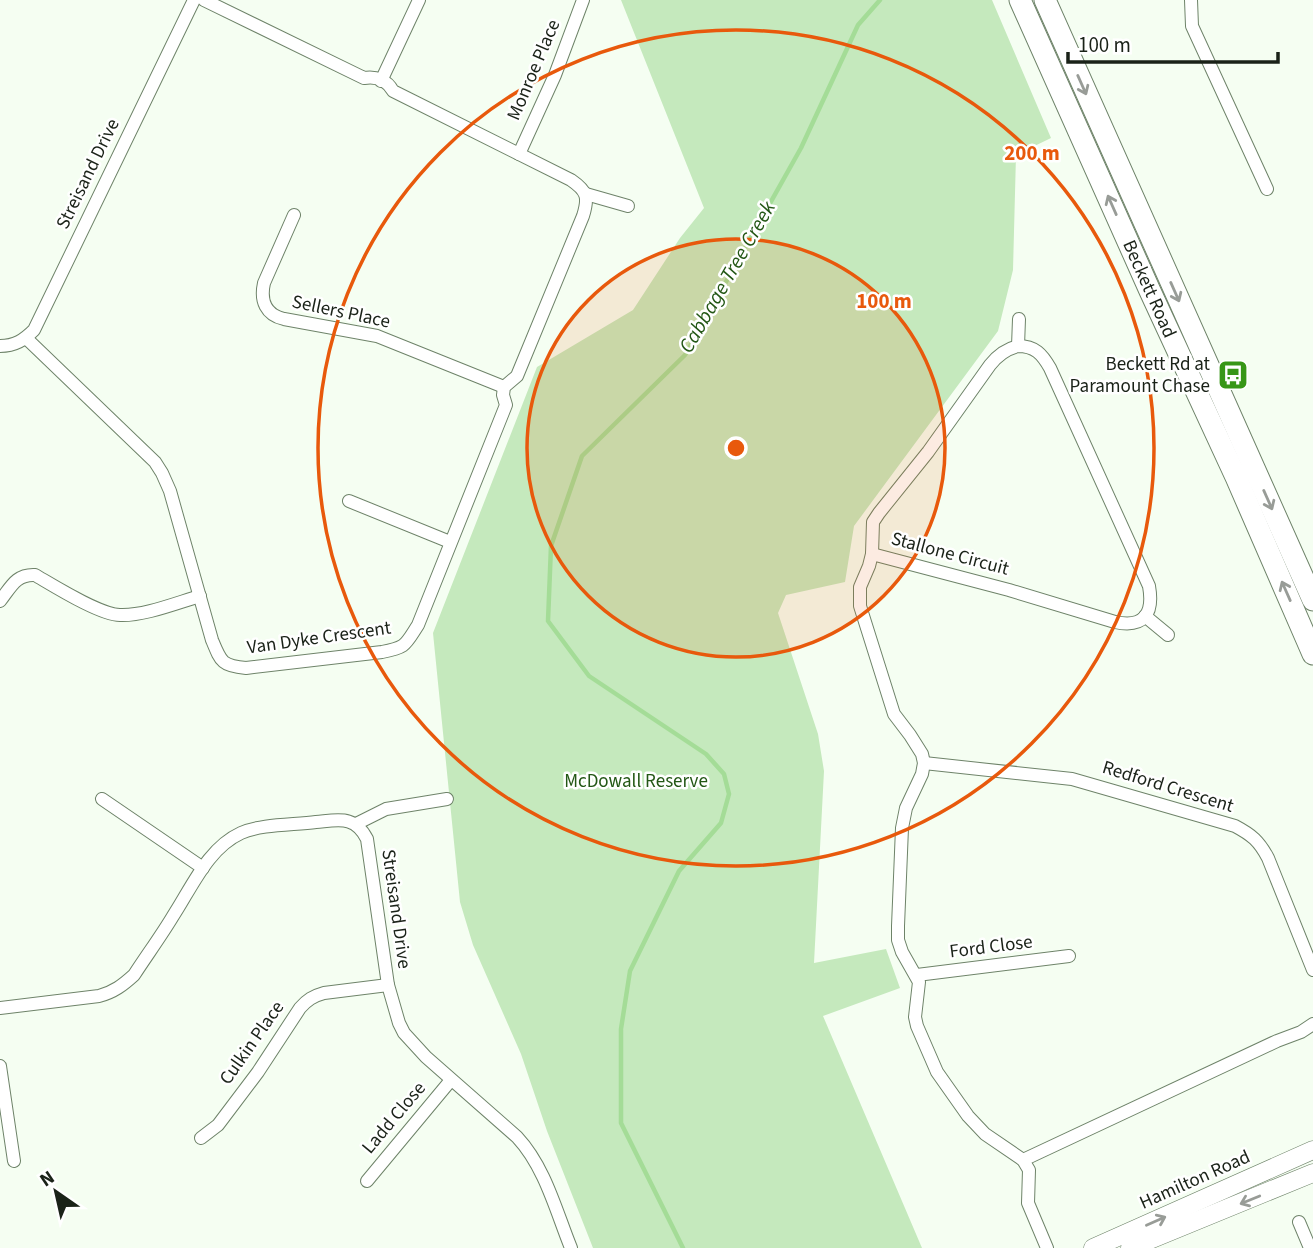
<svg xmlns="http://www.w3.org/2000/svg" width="1313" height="1248" font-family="'Source Sans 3',sans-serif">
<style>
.green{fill:#c5e9bd}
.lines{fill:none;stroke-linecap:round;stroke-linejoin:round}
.stream{stroke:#a4dc97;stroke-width:4.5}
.street-casing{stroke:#6e8369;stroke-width:14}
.secondary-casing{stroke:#6e8369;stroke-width:19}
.primary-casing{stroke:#6e8369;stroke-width:23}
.street{stroke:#fff;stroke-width:12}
.secondary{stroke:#fff;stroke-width:18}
.primary{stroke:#fff;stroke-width:21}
.oneway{stroke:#989c97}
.ring{fill:none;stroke:#e8590c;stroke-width:3.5}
.labels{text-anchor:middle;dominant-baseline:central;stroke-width:5;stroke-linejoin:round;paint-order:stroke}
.street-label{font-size:19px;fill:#1a2218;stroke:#fff}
.poi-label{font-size:19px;fill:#1a2218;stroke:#fff;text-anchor:end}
.park-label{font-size:19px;fill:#235715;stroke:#fff}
.water-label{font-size:21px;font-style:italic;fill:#235715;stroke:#fff}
.centre{fill:#e8590c;stroke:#fff;stroke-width:3.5}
.ring-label{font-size:21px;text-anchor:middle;font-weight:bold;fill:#e8590c;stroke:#fff;stroke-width:5;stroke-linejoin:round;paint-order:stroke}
</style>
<rect width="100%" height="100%" fill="#f5fef2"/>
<path class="green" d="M 621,0 L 992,0 L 1051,138 L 1016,155 L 1013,270 L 998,331 L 854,526 L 845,582 L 786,595 L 778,613 L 818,734 L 824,771 L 814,963 L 886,949 L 900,988 L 823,1016 L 922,1248 L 593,1248 L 547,1131 L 521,1054 L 473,945 L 460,902 L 433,633 L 537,367 L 633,310 L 680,238 L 704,208 Z"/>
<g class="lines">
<path class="stream" d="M 683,1248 L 621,1123 L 621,1029 L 630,971 L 679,871 L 721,823 L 729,794 L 724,774 L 706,754 L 589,676 L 548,621 L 551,546 L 582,456 L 685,355 L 801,148 L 858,25 L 880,0"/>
<g class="street-casing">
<g id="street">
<path d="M 1191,0 L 1192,26 L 1267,189"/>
<path d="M 381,81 L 419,0"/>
<path d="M 519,154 L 555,75 L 583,0"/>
<path d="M 586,194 L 628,206"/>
<path d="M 294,215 L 264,283 C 260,301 266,315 284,319 L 377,336 L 504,387"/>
<path d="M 26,338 L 155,462 L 162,473 L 170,491 L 212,640 C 221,662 222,666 246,668 L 382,652 C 407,647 405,645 418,625 L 506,405 L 503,395 L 504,387 L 517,376 L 583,216 C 589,197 587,191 571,180 L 393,91 C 387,80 376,76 364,78 L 204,0"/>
<path d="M 0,346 C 15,346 24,340 34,330 L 194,0"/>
<path d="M 1018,346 C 1035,346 1042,354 1050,368 L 1149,586 C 1154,614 1144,628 1115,622 L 1009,590 L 872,554 L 873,522 L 879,513 L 928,452 L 990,365 C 997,356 1006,349 1018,346 Z"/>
<path d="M 1018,346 L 1019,319"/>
<path d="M 349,501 L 450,542"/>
<path d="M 872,554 L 869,566 L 860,587 L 860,606 L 894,714 L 910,735 L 922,754 L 924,763 L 922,774 L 906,808 L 902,828 L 898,926 L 898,940 L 902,952 L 919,982 L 915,1017 L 917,1026 L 937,1072 L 968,1116 L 985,1134 L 1023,1160 L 1029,1170 L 1028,1203 L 1047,1248"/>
<path d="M 0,601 C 11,587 16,574 35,575 C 54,586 100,615 120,615 C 144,616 176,603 200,596"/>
<path d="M 1145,616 L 1168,635"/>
<path d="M 924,763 L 1072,779 L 1235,826 C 1252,835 1259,841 1268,858 L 1313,970"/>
<path d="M 102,799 L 203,868"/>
<path d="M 356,824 L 386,809 L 447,799"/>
<path d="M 917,975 L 1069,956"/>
<path d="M 0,1008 L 99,996 C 114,992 123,985 134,975 C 147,955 161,936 173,916 C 192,887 208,848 241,833 C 261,824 293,825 316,822 C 339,820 355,815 367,839 L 388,985 L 399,1023 L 404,1033 L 426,1057 L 517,1137 C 545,1167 556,1211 571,1248"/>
<path d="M 0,1066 L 14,1161"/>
<path d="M 201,1138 L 218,1125 L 258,1072 L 300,1008 C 307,1000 313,996 324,993 L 388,985"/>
<path d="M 1023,1160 L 1277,1041 L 1301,1032 L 1313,1024"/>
<path d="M 367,1181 L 451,1080"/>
<path d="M 1299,1222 L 1310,1248"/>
</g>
</g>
<g class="secondary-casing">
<g id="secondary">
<path d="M 1093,1248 L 1313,1150"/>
<path d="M 1130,1248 L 1313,1173"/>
</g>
</g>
<g class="primary-casing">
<g id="primary">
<path d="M 1020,0 L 1150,291 L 1236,477 L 1313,654"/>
<path d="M 1045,0 L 1313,600"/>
</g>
</g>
<use href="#street" class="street"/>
<use href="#secondary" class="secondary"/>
<use href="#primary" class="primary"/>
</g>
<defs><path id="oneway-shaft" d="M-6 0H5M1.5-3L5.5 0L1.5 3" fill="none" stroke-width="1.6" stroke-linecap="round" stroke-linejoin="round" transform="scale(1.75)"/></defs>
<g class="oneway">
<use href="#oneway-shaft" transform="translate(1082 85) rotate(66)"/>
<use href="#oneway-shaft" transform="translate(1112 205) rotate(-114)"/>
<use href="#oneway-shaft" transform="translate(1175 292) rotate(66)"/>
<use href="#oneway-shaft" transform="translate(1268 500) rotate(66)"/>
<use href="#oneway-shaft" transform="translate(1286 591) rotate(-114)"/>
<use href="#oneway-shaft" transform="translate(1250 1200) rotate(158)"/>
<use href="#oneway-shaft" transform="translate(1156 1221) rotate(-24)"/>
</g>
<circle cx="736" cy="448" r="209" fill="#e8590c" fill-opacity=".12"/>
<g class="ring">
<circle cx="736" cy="448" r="209"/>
<circle cx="736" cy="448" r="418"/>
</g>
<defs>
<g id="bus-square" transform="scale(1.575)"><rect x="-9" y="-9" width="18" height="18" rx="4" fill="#379617" stroke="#fff"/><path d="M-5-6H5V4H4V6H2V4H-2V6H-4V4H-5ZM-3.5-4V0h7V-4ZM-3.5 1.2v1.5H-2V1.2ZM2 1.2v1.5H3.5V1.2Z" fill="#fff"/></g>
</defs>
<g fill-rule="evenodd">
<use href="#bus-square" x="1233" y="375"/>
</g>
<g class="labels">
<g class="street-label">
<text transform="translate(534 70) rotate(-67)">Monroe Place</text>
<text transform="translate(88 174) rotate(-64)">Streisand Drive</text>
<text transform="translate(1149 289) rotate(66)">Beckett Road</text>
<text transform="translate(341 312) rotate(12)">Sellers Place</text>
<text transform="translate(950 554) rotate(15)">Stallone Circuit</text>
<text transform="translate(319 638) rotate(-8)">Van Dyke Crescent</text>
<text transform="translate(1168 787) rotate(17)">Redford Crescent</text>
<text transform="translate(396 909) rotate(82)">Streisand Drive</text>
<text transform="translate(991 947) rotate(-7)">Ford Close</text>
<text transform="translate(252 1043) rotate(-55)">Culkin Place</text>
<text transform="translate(394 1118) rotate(-50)">Ladd Close</text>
<text transform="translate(1195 1180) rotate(-24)">Hamilton Road</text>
</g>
<g class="poi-label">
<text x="1210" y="364">Beckett Rd at<tspan x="1210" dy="22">Paramount Chase</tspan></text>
</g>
<g class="park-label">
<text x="636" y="781">McDowall Reserve</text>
</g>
<g class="water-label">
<text transform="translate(727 277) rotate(-60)">Cabbage Tree Creek</text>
</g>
</g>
<circle cx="736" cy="448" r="10" class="centre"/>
<g class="ring-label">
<text x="1032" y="160">200 m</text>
<text x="884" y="308">100 m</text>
</g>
<g transform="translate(56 1192) rotate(326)" stroke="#ffffff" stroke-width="5" paint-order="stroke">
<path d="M0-5L12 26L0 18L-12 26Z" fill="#1a2218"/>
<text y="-10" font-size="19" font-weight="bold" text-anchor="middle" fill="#1a2218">N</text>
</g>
<path d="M1068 52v10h210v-10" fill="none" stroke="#1a2218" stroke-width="3.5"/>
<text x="1078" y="52" font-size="21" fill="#1a2218" stroke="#ffffff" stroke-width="5" paint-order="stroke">100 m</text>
</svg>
